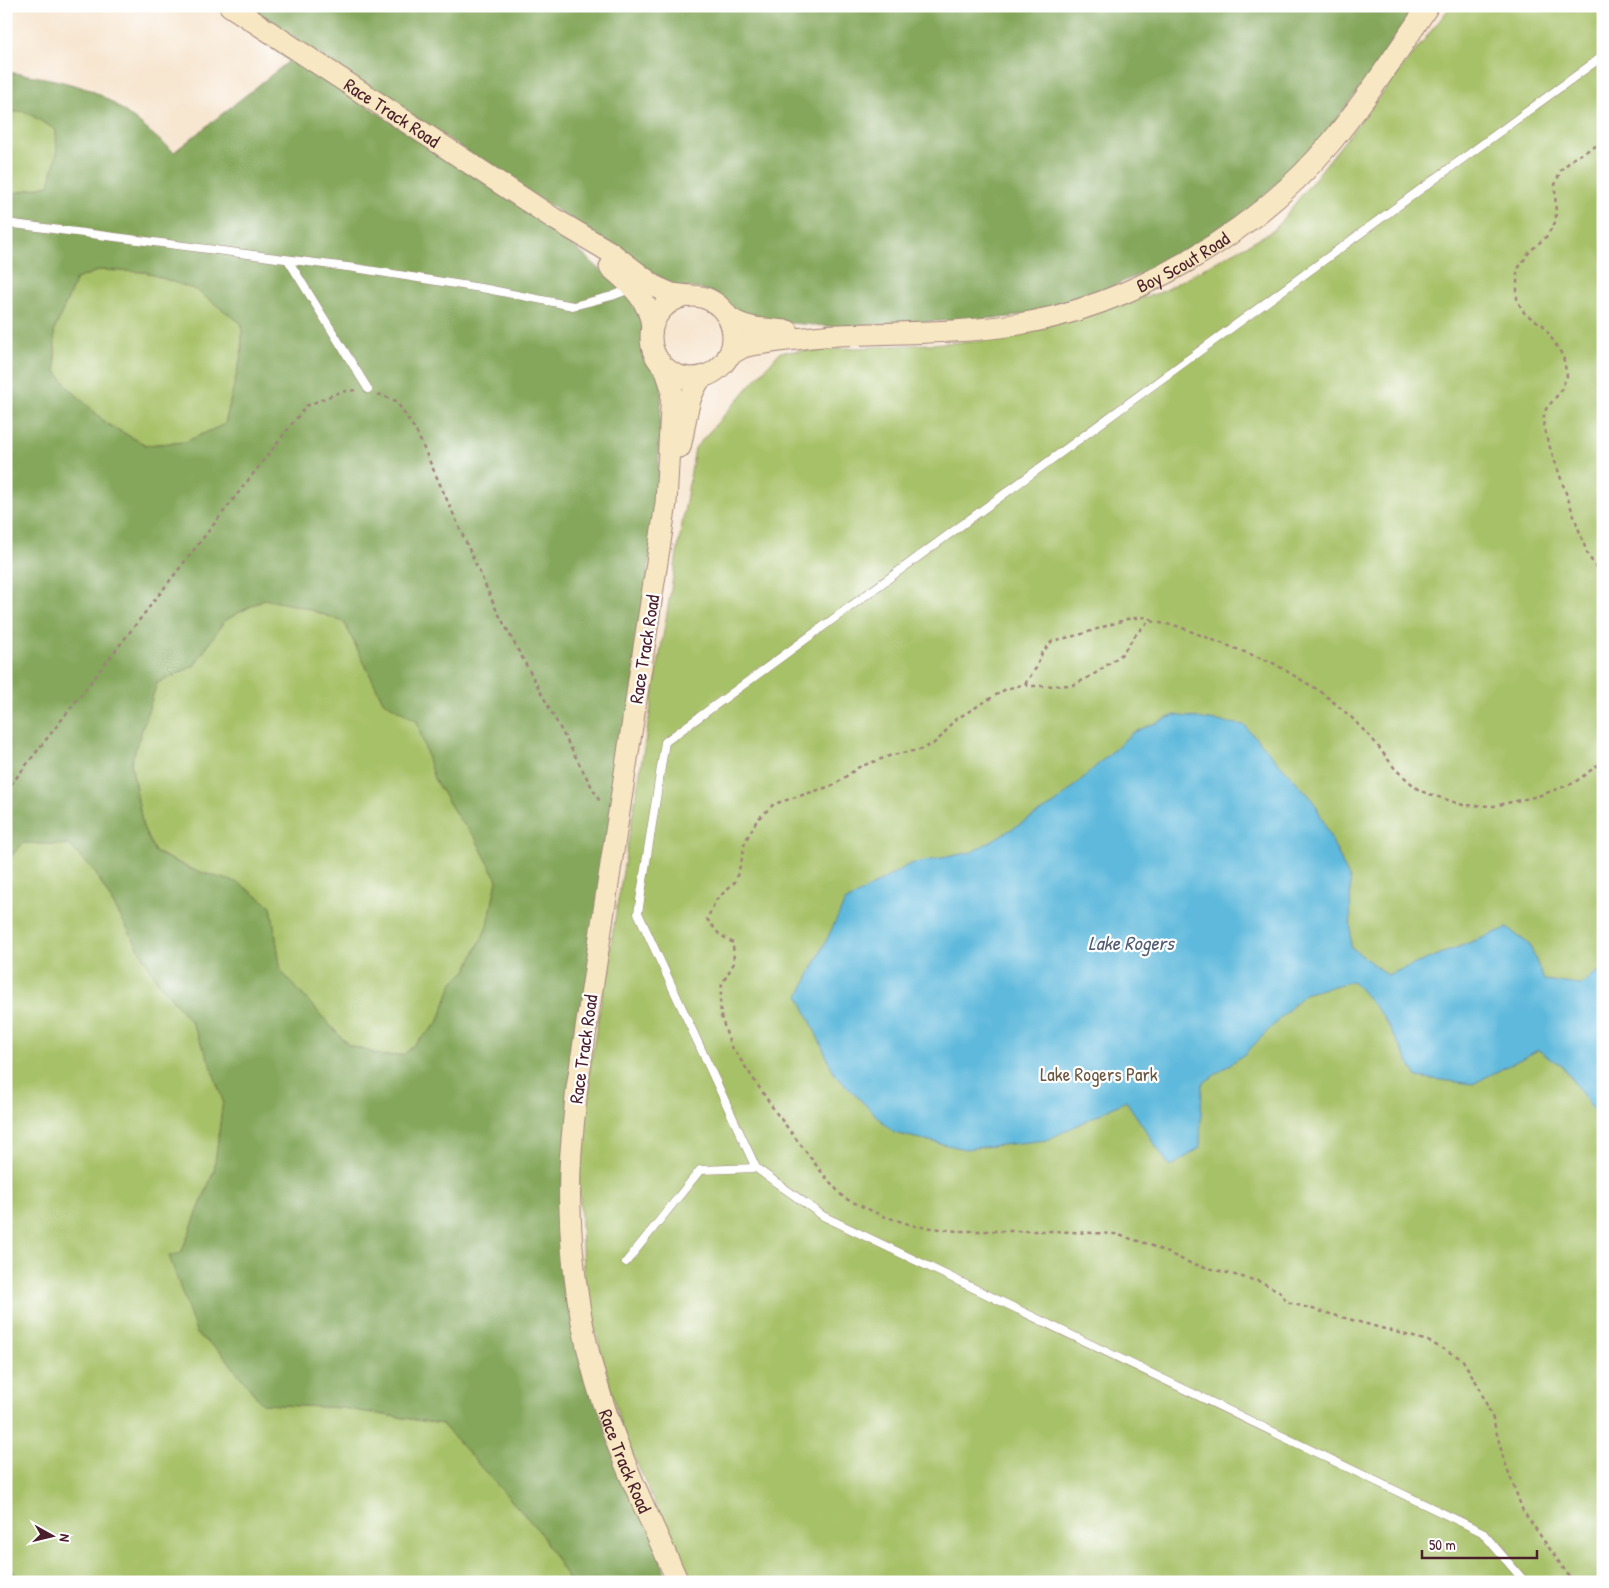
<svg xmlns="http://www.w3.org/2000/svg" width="1609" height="1588" font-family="'Patrick Hand',sans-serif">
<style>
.green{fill:#a7c168;stroke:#78704a}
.forest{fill:#85a75c;stroke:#686344;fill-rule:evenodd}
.water{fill:#5fb9dc;stroke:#546c84}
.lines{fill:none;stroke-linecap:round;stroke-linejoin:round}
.lane-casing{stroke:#a0827e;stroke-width:9}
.secondary-casing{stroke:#a0827e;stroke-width:23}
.path{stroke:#a0827e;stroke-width:2.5;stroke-dasharray:4 4;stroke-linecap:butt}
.lane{stroke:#fff;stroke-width:8}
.secondary{stroke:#f7e8c3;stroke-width:21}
.labels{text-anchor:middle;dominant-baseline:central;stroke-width:4.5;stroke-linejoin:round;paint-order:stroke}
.street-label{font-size:19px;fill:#4a1f2b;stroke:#fff}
.park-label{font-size:19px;fill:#6b5840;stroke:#fff}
.water-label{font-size:20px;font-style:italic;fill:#525d72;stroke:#fff}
</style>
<rect width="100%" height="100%" fill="#fff"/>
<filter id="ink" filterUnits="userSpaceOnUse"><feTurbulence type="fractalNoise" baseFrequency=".02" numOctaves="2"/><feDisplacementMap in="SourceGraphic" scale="10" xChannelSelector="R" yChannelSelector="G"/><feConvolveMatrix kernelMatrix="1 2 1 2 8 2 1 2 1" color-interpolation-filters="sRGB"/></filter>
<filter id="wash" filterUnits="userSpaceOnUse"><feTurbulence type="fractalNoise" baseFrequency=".0096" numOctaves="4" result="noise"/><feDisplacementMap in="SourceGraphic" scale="20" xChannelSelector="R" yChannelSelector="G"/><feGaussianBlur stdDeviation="1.12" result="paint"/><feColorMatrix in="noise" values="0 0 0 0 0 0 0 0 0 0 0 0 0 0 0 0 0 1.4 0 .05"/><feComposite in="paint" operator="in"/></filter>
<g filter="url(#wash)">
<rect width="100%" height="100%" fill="#f7e6d0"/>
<g class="green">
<path d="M 1451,6 L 1603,6 L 1603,1582 L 690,1582 L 623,1433 L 584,1289 L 577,1142 L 695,448 L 780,352 L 981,341 L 1159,293 L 1274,230 Z"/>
<path d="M 24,111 L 56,130 L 57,154 L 49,185 L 6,195 L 6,113 Z"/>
<path d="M 100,270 L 145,272 L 196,290 L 242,323 L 242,351 L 225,424 L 185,442 L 146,445 L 107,424 L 69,388 L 56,371 L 54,331 L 76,279 Z"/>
<path d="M 264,599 L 303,607 L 344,622 L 383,701 L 417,721 L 434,779 L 459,819 L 475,837 L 497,880 L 488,925 L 466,971 L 453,982 L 438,1023 L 403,1055 L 384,1056 L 348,1045 L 281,971 L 271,906 L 155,852 L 143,827 L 131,763 L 157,683 L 194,666 L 224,621 Z"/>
<path d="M 23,843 L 69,845 L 95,872 L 158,982 L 191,1022 L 209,1060 L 223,1101 L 214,1171 L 181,1253 L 197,1334 L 222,1353 L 262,1404 L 341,1408 L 442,1424 L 539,1531 L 570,1582 L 21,1582 L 6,1562 L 6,862 Z"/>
</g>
<g class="forest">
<path d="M 245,6 L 1418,6 L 1369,76 L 1324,136 L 1306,156 L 1249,209 L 1168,262 L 1079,301 L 1011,317 L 838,327 L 753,320 L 733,311 L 725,301 L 714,293 L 701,289 L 673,286 Z"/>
<path d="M 228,15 L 548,224 L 618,285 L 636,304 L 643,326 L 642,339 L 644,350 L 662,383 L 657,502 L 563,1244 L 668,1582 L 570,1582 L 539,1531 L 442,1424 L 341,1408 L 262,1404 L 222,1353 L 197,1334 L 169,1256 L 181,1253 L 214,1171 L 223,1101 L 209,1060 L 191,1022 L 158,982 L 95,872 L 69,845 L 23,843 L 6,862 L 6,195 L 49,185 L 57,154 L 56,130 L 24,111 L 6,113 L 6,72 C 33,75 65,81 90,90 C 118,102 150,133 174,152 L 289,61 ZM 100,270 L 145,272 L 196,290 L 242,324 L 242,351 L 225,424 L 185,442 L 146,445 L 107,424 L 69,388 L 56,371 L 54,331 L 76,279 ZM 264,599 L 303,607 L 344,622 L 383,701 L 417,721 L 434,779 L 459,819 L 475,837 L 497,880 L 488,925 L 466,971 L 453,982 L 438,1023 L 403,1055 L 384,1056 L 348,1045 L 281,971 L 271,906 L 239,883 L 191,869 L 155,852 L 143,827 L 131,763 L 157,683 L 194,666 L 224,621 Z"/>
<path d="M 6,1562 L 21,1582 L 6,1582 Z"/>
</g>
<path class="water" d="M 1175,715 L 1244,725 L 1314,801 L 1350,880 L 1351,947 L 1387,975 L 1507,928 L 1529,944 L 1544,980 L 1580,985 L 1603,968 L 1603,1123 L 1562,1066 L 1538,1050 L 1473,1084 L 1417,1077 L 1382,1015 L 1353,981 L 1304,994 L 1246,1053 L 1202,1084 L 1200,1148 L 1170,1167 L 1126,1101 L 1047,1140 L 965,1149 L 894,1133 L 835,1075 L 799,996 L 845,902 L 910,864 L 972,852 L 1056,803 L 1132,733 Z"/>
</g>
<g filter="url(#ink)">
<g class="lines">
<g class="lane-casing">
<g id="lane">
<path d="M 6,223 L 355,268 L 487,289 L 573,306 L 612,296 L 630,289"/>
<path d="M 288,260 L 368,389"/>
<path d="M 626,1262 L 700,1170 L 756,1168"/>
<path d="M 1525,1582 L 1482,1532 L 823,1216 L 756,1168 L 638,913 L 665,742 L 1603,56"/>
</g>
</g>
<g class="secondary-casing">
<g id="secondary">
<path id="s1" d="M 230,6 L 553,218 L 610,252 L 656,287 L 672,294 L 689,296"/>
<path d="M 610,267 C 629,283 650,300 652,327"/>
<circle cx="692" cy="337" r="41"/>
<path d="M 727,316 C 745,330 766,329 788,331"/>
<path id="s2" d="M 728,356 L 743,347 L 751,345 C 780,341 810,336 840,335 C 898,332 955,334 1013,325 C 1131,307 1256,233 1332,141 C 1367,98 1398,52 1428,6"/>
<path id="s3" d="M 665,368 L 672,389 L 666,503 L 577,1088 C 573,1128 568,1169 570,1209 C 572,1280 584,1351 608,1418 C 627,1474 654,1527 678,1582"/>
<path d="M 680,447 C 686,424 686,396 702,377"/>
</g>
</g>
<g class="path">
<path d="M 1603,142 L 1574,158 L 1561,170 L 1555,185 L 1556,221 L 1546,237 L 1530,251 L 1517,270 L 1517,300 L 1525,314 L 1543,325 L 1563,356 L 1567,376 L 1560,392 L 1546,409 L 1543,420 L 1547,439 L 1587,553 L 1598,571 L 1603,575"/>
<path d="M 378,394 L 396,401 L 416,431 L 496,609 L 601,804"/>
<path d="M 1025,684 L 1036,668 L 1042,653 L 1052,641 L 1079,635 L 1127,619 L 1146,617 L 1153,620"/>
<path d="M 6,791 L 306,406 L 340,392 L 356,390"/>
<path d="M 1575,1582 L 1571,1579 L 1523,1511 L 1503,1457 L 1493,1419 L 1478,1385 L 1462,1359 L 1428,1341 L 1287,1302 L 1279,1291 L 1261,1282 L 1190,1263 L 1148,1244 L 1115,1234 L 1050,1231 L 957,1231 L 915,1226 L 883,1216 L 844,1198 L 823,1174 L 777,1114 L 730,1044 L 721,1016 L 720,1000 L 722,984 L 734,963 L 733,943 L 719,934 L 707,919 L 716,900 L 735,882 L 741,863 L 745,842 L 757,820 L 774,804 L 834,785 L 859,767 L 892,755 L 919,750 L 933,744 L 943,735 L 953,721 L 1006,689 L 1025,684 L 1028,686 L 1040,686 L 1073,685 L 1093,675 L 1121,655 L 1137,633 L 1149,621 L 1177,626 L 1273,663 L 1320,691 L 1351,717 L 1374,741 L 1396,770 L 1420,791 L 1463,805 L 1494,806 L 1538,796 L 1574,783 L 1603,761"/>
</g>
<use href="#lane" class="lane"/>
<use href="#secondary" class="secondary"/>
</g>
</g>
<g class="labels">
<g class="street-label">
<text stroke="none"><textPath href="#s1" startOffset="194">Race Track Road</textPath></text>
<text stroke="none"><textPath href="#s2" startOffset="471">Boy Scout Road</textPath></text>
<text transform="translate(644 649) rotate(-81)">Race Track Road</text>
<text transform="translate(583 1049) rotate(-82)">Race Track Road</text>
<text stroke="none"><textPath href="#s3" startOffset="1109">Race Track Road</textPath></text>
</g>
<g class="park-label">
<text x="1099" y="1074">Lake Rogers Park</text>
</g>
<g class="water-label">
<text x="1131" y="942">Lake Rogers</text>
</g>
</g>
<rect width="1609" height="1588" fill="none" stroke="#fff" stroke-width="25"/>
<g transform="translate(52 1536) rotate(98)" stroke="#ffffff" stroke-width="4" paint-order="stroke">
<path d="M0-4L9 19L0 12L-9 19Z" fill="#4a1f2b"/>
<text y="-8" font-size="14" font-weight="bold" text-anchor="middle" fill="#4a1f2b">N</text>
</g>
<path d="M1422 1550v8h115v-8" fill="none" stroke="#4a1f2b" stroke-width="2.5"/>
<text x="1429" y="1550" font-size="15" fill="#4a1f2b" stroke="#ffffff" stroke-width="4" paint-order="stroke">50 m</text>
</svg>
